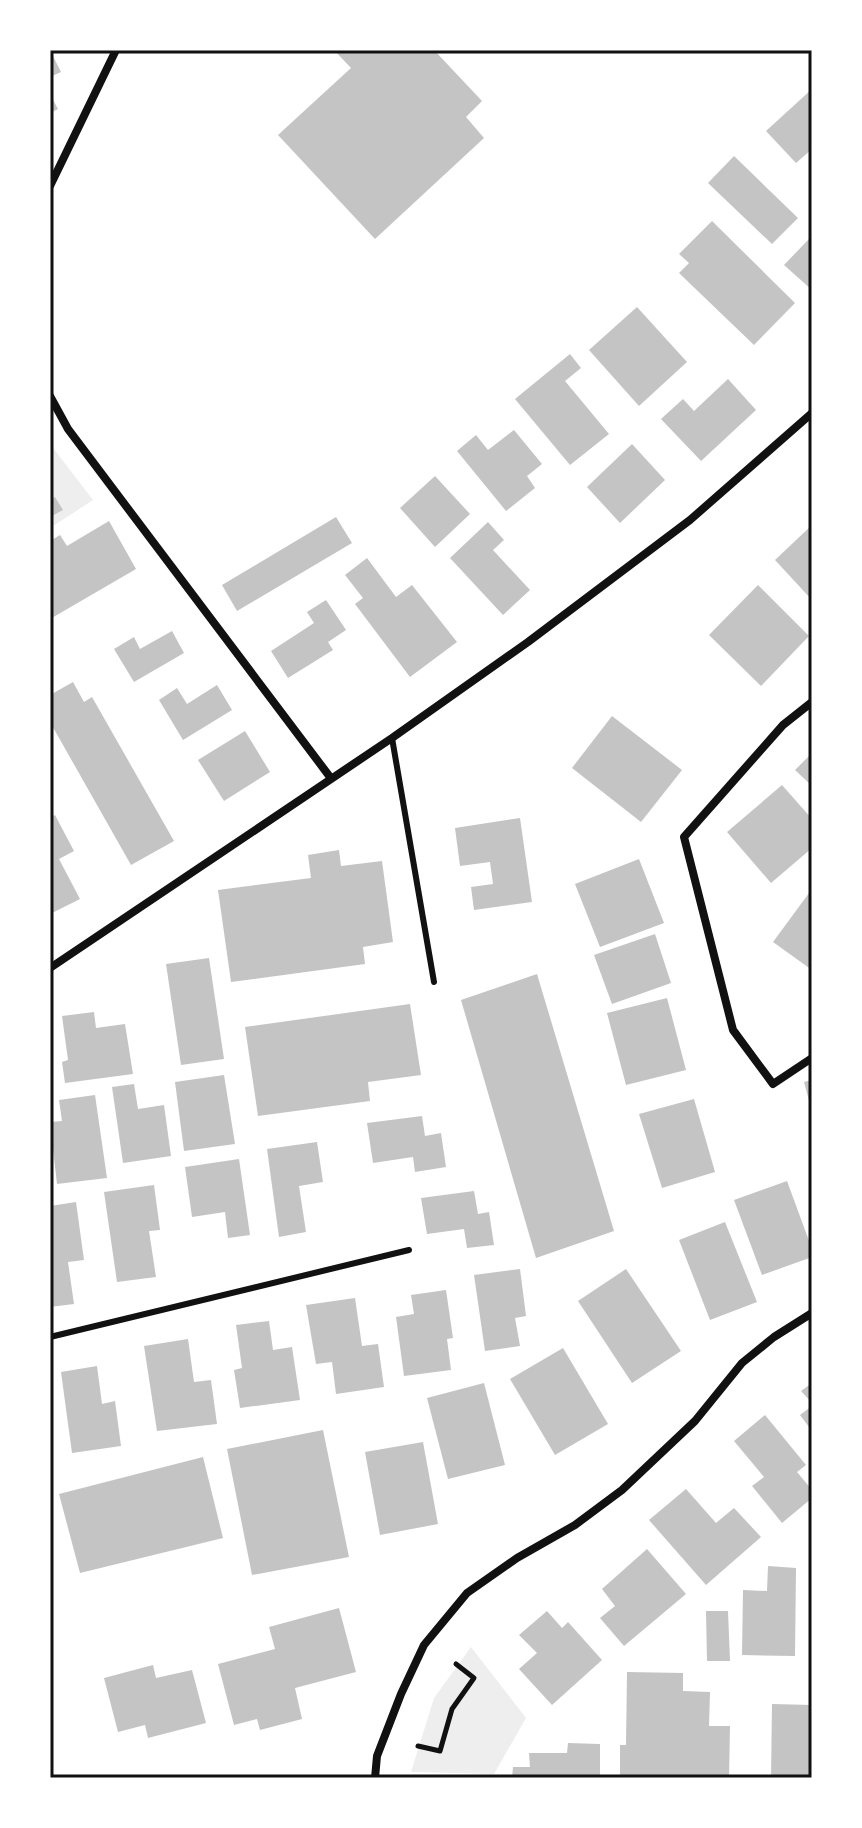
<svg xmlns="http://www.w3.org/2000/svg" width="862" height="1828" font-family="Barlow,sans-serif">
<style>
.green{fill:#eee}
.building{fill:#c4c4c4}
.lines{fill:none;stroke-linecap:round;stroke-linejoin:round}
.path{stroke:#111;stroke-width:5}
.service{stroke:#111;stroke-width:6}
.minor{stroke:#111;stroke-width:8}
.neatline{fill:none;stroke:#111;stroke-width:3}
</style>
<rect width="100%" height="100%" fill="#fff"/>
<g class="green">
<path d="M 50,444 L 93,500 L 50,528 Z"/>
<path d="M 471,1647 L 526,1718 L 494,1774 L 411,1772 L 434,1698 Z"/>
</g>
<g class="building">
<path d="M 50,50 L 61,72 L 50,77 Z"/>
<path d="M 334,50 L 397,50 L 400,53 L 403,50 L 434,50 L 482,101 L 466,117 L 484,138 L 375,239 L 278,135 L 351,68 Z"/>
<path d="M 812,89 L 812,149 L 796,163 L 766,131 Z"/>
<path d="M 50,94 L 58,109 L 50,113 Z"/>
<path d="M 734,156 L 798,218 L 772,244 L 708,183 Z"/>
<path d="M 712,221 L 795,303 L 754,345 L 679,273 L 689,263 L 679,254 Z"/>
<path d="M 809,239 L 812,242 L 812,290 L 784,265 Z"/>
<path d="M 637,307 L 687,362 L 639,406 L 589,350 Z"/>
<path d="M 570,354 L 581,368 L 565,381 L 609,434 L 570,465 L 515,399 Z"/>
<path d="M 728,379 L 756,410 L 701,461 L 661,419 L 683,399 L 694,411 Z"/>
<path d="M 514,430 L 542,464 L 527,476 L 535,488 L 506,511 L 457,451 L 476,435 L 488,450 Z"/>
<path d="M 632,444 L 665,480 L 620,523 L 587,487 Z"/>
<path d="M 435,476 L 470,514 L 435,547 L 400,508 Z"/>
<path d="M 55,497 L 63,510 L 50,517 L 50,500 Z"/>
<path d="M 336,517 L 352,543 L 237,611 L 222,585 Z"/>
<path d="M 109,521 L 136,569 L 50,619 L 50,541 L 60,535 L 67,546 Z"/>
<path d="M 488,522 L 504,540 L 493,550 L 530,590 L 503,615 L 450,558 Z"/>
<path d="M 812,525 L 812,600 L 775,560 Z"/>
<path d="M 367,558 L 396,597 L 412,585 L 457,642 L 410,677 L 355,604 L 363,598 L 345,575 Z"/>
<path d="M 758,585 L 809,636 L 761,686 L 709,635 Z"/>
<path d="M 326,600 L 346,630 L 328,642 L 333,650 L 288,678 L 271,651 L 314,623 L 307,612 Z"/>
<path d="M 172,631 L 184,653 L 134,682 L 114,649 L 134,637 L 140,649 Z"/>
<path d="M 73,682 L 84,702 L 92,697 L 174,841 L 131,865 L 50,722 L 50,695 Z"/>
<path d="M 217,685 L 232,710 L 183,740 L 159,700 L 177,688 L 187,704 Z"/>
<path d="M 612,716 L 682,770 L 641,822 L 572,768 Z"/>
<path d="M 245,731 L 270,772 L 224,801 L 198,760 Z"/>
<path d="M 812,753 L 812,786 L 795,770 Z"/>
<path d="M 782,785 L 812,819 L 812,848 L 771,883 L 727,832 Z"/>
<path d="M 55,815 L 74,851 L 59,859 L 80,899 L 50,914 L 50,818 Z"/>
<path d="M 520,818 L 532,902 L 474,910 L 471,887 L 493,884 L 490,862 L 460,866 L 455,828 Z"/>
<path d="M 339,850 L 341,866 L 382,861 L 393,942 L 363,947 L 365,964 L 231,982 L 218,890 L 311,878 L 308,855 Z"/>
<path d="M 639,859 L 664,923 L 600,947 L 575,884 Z"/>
<path d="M 812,889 L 812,970 L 773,942 Z"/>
<path d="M 655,934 L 671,983 L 612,1004 L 594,955 Z"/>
<path d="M 209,958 L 224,1059 L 181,1065 L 166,964 Z"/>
<path d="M 537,974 L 614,1231 L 536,1258 L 461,1000 Z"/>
<path d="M 667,998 L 686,1070 L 626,1085 L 607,1013 Z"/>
<path d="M 410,1004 L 421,1075 L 368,1082 L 370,1101 L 258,1116 L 245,1027 Z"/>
<path d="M 94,1012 L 96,1028 L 125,1024 L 133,1074 L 65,1083 L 62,1062 L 68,1060 L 62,1016 Z"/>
<path d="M 224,1075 L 235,1144 L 184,1151 L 175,1082 Z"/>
<path d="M 812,1080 L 812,1108 L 811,1108 L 804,1082 Z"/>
<path d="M 134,1084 L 138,1109 L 164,1105 L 171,1156 L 123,1163 L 112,1087 Z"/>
<path d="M 95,1095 L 107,1178 L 57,1184 L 50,1122 L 62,1121 L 59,1100 Z"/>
<path d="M 694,1099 L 715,1172 L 662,1188 L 639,1114 Z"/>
<path d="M 422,1116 L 425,1136 L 441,1133 L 446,1167 L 415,1172 L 413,1157 L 373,1163 L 367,1123 Z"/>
<path d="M 317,1142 L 323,1182 L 299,1186 L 306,1232 L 279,1237 L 267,1149 Z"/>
<path d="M 239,1159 L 250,1235 L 228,1238 L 225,1212 L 192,1217 L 185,1167 Z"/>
<path d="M 787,1181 L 812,1249 L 812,1257 L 762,1275 L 734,1200 Z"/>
<path d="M 154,1185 L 160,1230 L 149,1231 L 156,1277 L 117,1282 L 104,1192 Z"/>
<path d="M 474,1191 L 478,1214 L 489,1212 L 494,1245 L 467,1248 L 464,1229 L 427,1234 L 421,1198 Z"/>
<path d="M 76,1202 L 84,1260 L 68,1262 L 74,1304 L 50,1307 L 50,1206 Z"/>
<path d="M 725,1222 L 757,1302 L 710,1320 L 679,1240 Z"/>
<path d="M 520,1269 L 526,1316 L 515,1318 L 520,1346 L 485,1351 L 474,1275 Z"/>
<path d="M 626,1269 L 681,1351 L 632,1383 L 578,1301 Z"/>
<path d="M 446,1290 L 453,1338 L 447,1339 L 451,1370 L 404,1376 L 396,1317 L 414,1314 L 411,1295 Z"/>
<path d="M 355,1298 L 362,1346 L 378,1344 L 384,1387 L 336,1394 L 332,1362 L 316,1364 L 306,1305 Z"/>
<path d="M 269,1321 L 273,1350 L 292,1347 L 300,1400 L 240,1408 L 234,1370 L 242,1368 L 236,1325 Z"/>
<path d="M 188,1339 L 194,1382 L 211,1380 L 217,1424 L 157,1431 L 144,1346 Z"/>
<path d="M 563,1348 L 608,1424 L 555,1455 L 510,1379 Z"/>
<path d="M 97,1366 L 102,1404 L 115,1401 L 121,1446 L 72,1453 L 61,1372 Z"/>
<path d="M 484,1383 L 505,1465 L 448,1479 L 427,1398 Z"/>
<path d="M 812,1383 L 812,1403 L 801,1391 Z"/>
<path d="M 812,1406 L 812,1431 L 800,1415 Z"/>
<path d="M 765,1415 L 806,1465 L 797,1472 L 812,1490 L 812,1498 L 782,1523 L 752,1486 L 764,1477 L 734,1441 Z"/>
<path d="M 323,1430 L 349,1557 L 252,1575 L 227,1449 Z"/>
<path d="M 423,1442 L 438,1524 L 380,1535 L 365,1452 Z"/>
<path d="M 203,1457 L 223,1538 L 80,1573 L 59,1494 Z"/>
<path d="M 686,1489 L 716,1523 L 734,1508 L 761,1537 L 706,1585 L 649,1520 Z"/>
<path d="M 647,1549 L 686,1594 L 624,1646 L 600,1618 L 615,1606 L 602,1589 Z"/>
<path d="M 768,1566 L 796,1568 L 795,1656 L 742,1655 L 743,1590 L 767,1591 Z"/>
<path d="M 339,1608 L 356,1672 L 295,1688 L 302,1719 L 260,1730 L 257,1719 L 234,1725 L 218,1664 L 275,1649 L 269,1627 Z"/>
<path d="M 547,1611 L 562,1628 L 568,1622 L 602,1660 L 552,1705 L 519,1669 L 537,1653 L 519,1635 Z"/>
<path d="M 706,1611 L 728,1611 L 730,1661 L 707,1661 Z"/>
<path d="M 153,1665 L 156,1678 L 192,1670 L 206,1723 L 148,1738 L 145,1725 L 118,1732 L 104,1678 Z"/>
<path d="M 627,1672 L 683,1673 L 683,1691 L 710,1692 L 709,1726 L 730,1726 L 729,1778 L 620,1778 L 620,1745 L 626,1745 Z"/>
<path d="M 772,1704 L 812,1705 L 812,1778 L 771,1778 Z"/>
<path d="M 568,1743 L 600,1744 L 600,1778 L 512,1778 L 513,1767 L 530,1767 L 529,1753 L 567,1753 Z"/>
</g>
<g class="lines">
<path class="path" d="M 418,1746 L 440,1751 L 452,1709 L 474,1678 L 456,1664"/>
<g class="service">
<path d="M 392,738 L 434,982"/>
<path d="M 50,1337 L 409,1250"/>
</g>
<g class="minor">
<path d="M 50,186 L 116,50"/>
<path d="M 50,396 L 68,429 L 330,777"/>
<path d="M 812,702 L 783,725 L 684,837 L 733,1030 L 773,1084 L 812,1058"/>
<path d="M 50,968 L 392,738 L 528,642 L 690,520 L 812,413"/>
<path d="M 375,1778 L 377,1756 L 401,1694 L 424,1645 L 467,1593 L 517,1558 L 575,1525 L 622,1490 L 695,1421 L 742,1363 L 774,1337 L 812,1313"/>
</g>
</g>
<rect width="862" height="1828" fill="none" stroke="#ffffff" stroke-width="104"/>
<rect x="52" y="52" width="758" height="1724" class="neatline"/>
</svg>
